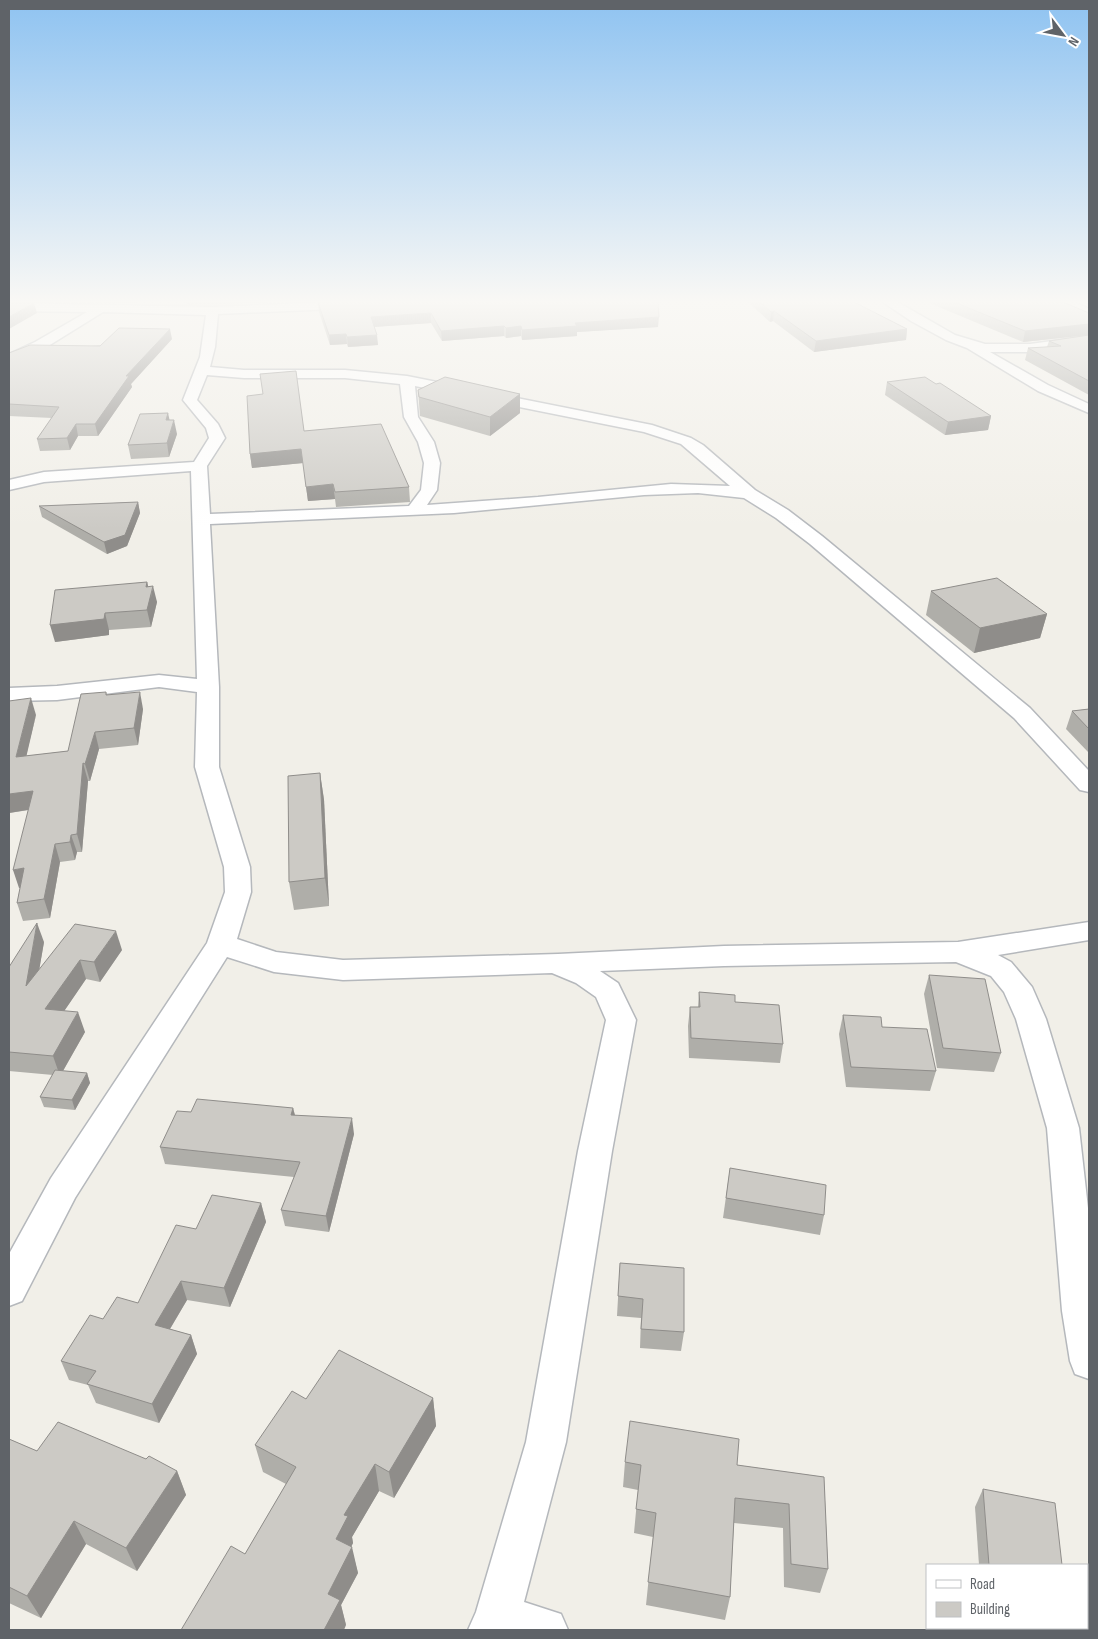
<svg xmlns="http://www.w3.org/2000/svg" width="1098" height="1639" font-family="'Sofia Sans Condensed',sans-serif">
<style>
.lines{fill:none;stroke-linecap:round;stroke-linejoin:round}
.minor-casing{stroke:#b5b8bc;stroke-width:3}
.minor{fill:#fff;fill-rule:evenodd}
.wall{fill:#afaea9}
.shaded-wall{fill:#8f8d8a}
.building{fill:#cccac5;stroke:#8f8d8a}
</style>
<rect width="100%" height="100%" fill="#f1efe8"/>
<g class="lines">
<g class="minor-casing">
<g id="minor">
<path d="M 880,300 L 894,300 L 955,335 L 985,344 L 1030,344 L 1089,336 L 1089,344 L 1030,352 L 990,352 L 1048,385 L 1089,404 L 1089,413 L 1038,391 L 967,348 L 946,340 L 911,321 Z"/>
<path d="M 1073,300 L 1089,300 L 1089,307 Z"/>
<path d="M 354,301 L 358,302 L 358,308 L 218,314 L 215,347 L 210,367 L 244,370 L 345,370 L 407,376 L 652,425 L 691,438 L 703,445 L 755,490 L 788,510 L 822,536 L 1030,708 L 1089,771 L 1089,792 L 1080,790 L 1014,718 L 810,544 L 776,518 L 744,498 L 698,493 L 644,495 L 454,513 L 210,524 L 219,687 L 219,767 L 250,867 L 251,892 L 237,939 L 276,952 L 343,960 L 558,954 L 724,946 L 958,942 L 1089,922 L 1089,940 L 998,955 L 1011,962 L 1032,987 L 1046,1019 L 1079,1128 L 1089,1217 L 1089,1379 L 1075,1374 L 1070,1361 L 1062,1311 L 1047,1128 L 1016,1019 L 1004,992 L 991,976 L 956,962 L 724,966 L 600,971 L 618,983 L 636,1020 L 612,1151 L 566,1442 L 524,1602 L 561,1614 L 568,1630 L 468,1630 L 476,1612 L 526,1442 L 578,1151 L 606,1020 L 596,997 L 576,983 L 552,973 L 343,980 L 274,972 L 227,957 L 75,1198 L 22,1301 L 9,1306 L 9,1254 L 51,1178 L 207,943 L 225,892 L 224,867 L 195,767 L 197,692 L 159,687 L 57,700 L 9,701 L 9,688 L 57,686 L 159,675 L 197,679 L 191,471 L 44,482 L 9,490 L 9,480 L 44,472 L 194,462 L 209,438 L 206,428 L 183,400 L 200,357 L 206,315 L 103,312 L 45,348 L 9,363 L 9,354 L 35,342 L 87,312 L 9,311 L 9,303 L 212,307 ZM 207,375 L 244,378 L 345,378 L 400,384 L 404,417 L 418,442 L 424,463 L 421,490 L 409,506 L 210,514 L 207,466 L 225,438 L 218,424 L 197,400 ZM 415,386 L 644,432 L 681,444 L 730,486 L 671,484 L 538,497 L 427,505 L 437,490 L 440,463 L 434,442 L 418,417 Z"/>
</g>
</g>
<use href="#minor" class="minor"/>
</g>
<g class="wall">
<path d="M 9,300 L 141,300 L 138,303 L 9,302 Z"/>
<path d="M 183,300 L 283,300 L 284,302 L 189,305 Z"/>
<path d="M 746,300 L 850,300 L 907,329 L 906,340 L 814,352 L 773,321 L 770,322 Z"/>
<path d="M 922,300 L 1058,300 L 1089,313 L 1089,335 L 1023,342 Z"/>
<path d="M 318,302 L 658,327 L 577,332 L 577,336 L 522,340 L 521,336 L 506,338 L 504,336 L 442,341 L 431,323 L 374,327 L 378,345 L 348,347 L 347,344 L 330,345 L 319,312 Z"/>
<path d="M 1089,335 L 1089,395 L 1025,360 L 1028,348 L 1047,347 L 1049,341 Z"/>
<path d="M 172,339 L 131,384 L 132,387 L 98,436 L 78,436 L 70,450 L 40,451 L 37,439 L 52,418 L 9,416 L 9,353 Z"/>
<path d="M 887,382 L 991,416 L 988,430 L 945,435 L 885,395 Z"/>
<path d="M 418,390 L 520,394 L 520,413 L 490,436 L 420,416 Z"/>
<path d="M 304,431 L 409,487 L 410,502 L 336,507 L 335,499 L 308,501 L 303,463 L 252,468 L 250,454 Z"/>
<path d="M 177,434 L 169,457 L 131,459 L 128,445 Z"/>
<path d="M 138,502 L 140,513 L 127,546 L 107,554 L 42,517 L 39,506 Z"/>
<path d="M 147,582 L 148,586 L 157,602 L 151,627 L 109,630 L 109,635 L 55,642 Z"/>
<path d="M 931,591 L 1047,614 L 1040,638 L 974,653 L 926,615 Z"/>
<path d="M 106,692 L 107,695 L 143,709 L 138,745 L 99,749 L 90,781 L 88,781 L 82,852 L 77,852 L 75,860 L 60,862 L 50,918 L 23,921 L 17,903 L 20,888 L 19,888 L 29,810 L 9,813 L 36,715 L 26,756 L 68,751 Z"/>
<path d="M 1089,709 L 1089,753 L 1066,729 L 1072,711 Z"/>
<path d="M 320,773 L 324,800 L 329,906 L 294,910 L 289,882 Z"/>
<path d="M 44,942 L 39,970 L 122,950 L 100,982 L 86,979 L 64,1011 L 85,1032 L 63,1071 L 87,1073 L 90,1083 L 75,1110 L 44,1107 L 40,1097 L 53,1075 L 9,1071 L 9,967 Z"/>
<path d="M 929,975 L 1001,1053 L 994,1072 L 937,1068 L 924,994 Z"/>
<path d="M 699,992 L 735,1002 L 783,1044 L 780,1063 L 689,1058 L 688,1026 L 690,1007 L 698,1007 Z"/>
<path d="M 843,1015 L 882,1027 L 936,1071 L 930,1091 L 846,1087 L 839,1034 Z"/>
<path d="M 293,1108 L 295,1115 L 354,1134 L 329,1232 L 285,1226 L 281,1210 L 294,1177 L 165,1164 L 160,1147 L 191,1112 Z"/>
<path d="M 730,1168 L 824,1215 L 820,1235 L 723,1218 Z"/>
<path d="M 261,1203 L 266,1222 L 230,1307 L 187,1300 L 170,1329 L 191,1335 L 197,1354 L 159,1423 L 96,1403 L 88,1385 L 69,1380 L 61,1361 L 103,1319 L 138,1303 L 196,1229 Z"/>
<path d="M 620,1263 L 684,1332 L 681,1351 L 640,1348 L 641,1318 L 617,1316 Z"/>
<path d="M 433,1398 L 436,1426 L 394,1498 L 379,1491 L 352,1537 L 353,1543 L 351,1547 L 358,1573 L 341,1605 L 346,1625 L 245,1554 L 286,1484 L 263,1472 L 255,1445 L 306,1399 Z"/>
<path d="M 9,1439 L 37,1451 L 146,1459 L 177,1471 L 186,1495 L 137,1571 L 86,1544 L 41,1618 L 9,1603 Z"/>
<path d="M 625,1462 L 737,1465 L 824,1477 L 828,1569 L 820,1593 L 784,1587 L 783,1528 L 734,1523 L 730,1597 L 725,1620 L 646,1605 L 653,1537 L 634,1533 L 638,1490 L 623,1487 Z"/>
<path d="M 983,1489 L 1062,1565 L 979,1565 L 975,1507 Z"/>
<path d="M 1023,1628 L 1062,1628 L 1060,1630 L 1035,1630 Z"/>
</g>
<g class="shaded-wall">
<path d="M 34,303 L 37,313 L 9,329 L 9,317 Z"/>
<path d="M 774,311 L 773,321 L 770,322 L 771,312 Z"/>
<path d="M 431,313 L 431,323 L 372,327 L 371,317 Z"/>
<path d="M 659,317 L 658,327 L 577,332 L 577,336 L 522,340 L 522,330 L 575,323 Z"/>
<path d="M 1089,324 L 1089,335 L 1023,342 L 1025,331 Z"/>
<path d="M 504,326 L 504,336 L 442,341 L 441,331 Z"/>
<path d="M 521,326 L 521,336 L 506,338 L 506,328 Z"/>
<path d="M 170,329 L 172,339 L 131,384 L 132,387 L 98,436 L 95,424 L 126,376 Z"/>
<path d="M 907,329 L 906,340 L 814,352 L 816,341 Z"/>
<path d="M 346,334 L 347,344 L 330,345 L 329,335 Z"/>
<path d="M 377,335 L 378,345 L 348,347 L 347,337 Z"/>
<path d="M 520,394 L 520,413 L 490,436 L 490,417 Z"/>
<path d="M 168,413 L 171,426 L 166,420 Z"/>
<path d="M 991,416 L 988,430 L 945,435 L 948,422 Z"/>
<path d="M 174,420 L 177,434 L 169,457 L 167,443 Z"/>
<path d="M 76,424 L 78,436 L 70,450 L 67,438 Z"/>
<path d="M 301,449 L 303,463 L 252,468 L 250,454 Z"/>
<path d="M 333,484 L 335,499 L 308,501 L 306,487 Z"/>
<path d="M 138,502 L 140,513 L 127,546 L 107,554 L 104,542 Z"/>
<path d="M 147,582 L 151,597 L 153,586 L 157,602 L 151,627 L 147,610 L 146,587 Z"/>
<path d="M 105,613 L 109,630 L 109,635 L 55,642 L 50,625 Z"/>
<path d="M 1047,614 L 1040,638 L 974,653 L 980,628 Z"/>
<path d="M 140,692 L 143,709 L 138,745 L 134,728 Z"/>
<path d="M 31,698 L 36,715 L 22,775 L 16,757 Z"/>
<path d="M 95,732 L 99,749 L 90,781 L 85,764 Z"/>
<path d="M 83,763 L 88,781 L 82,852 L 77,834 Z"/>
<path d="M 320,773 L 324,800 L 329,906 L 325,878 Z"/>
<path d="M 33,791 L 39,808 L 9,813 L 9,794 Z"/>
<path d="M 71,835 L 77,852 L 75,860 L 70,842 Z"/>
<path d="M 55,844 L 60,862 L 50,918 L 44,899 Z"/>
<path d="M 24,868 L 30,886 L 19,888 L 13,870 Z"/>
<path d="M 37,923 L 44,942 L 33,1006 L 26,986 Z"/>
<path d="M 116,931 L 122,950 L 100,982 L 94,962 Z"/>
<path d="M 80,960 L 86,979 L 52,1029 L 45,1009 Z"/>
<path d="M 78,1012 L 85,1032 L 60,1076 L 53,1056 Z"/>
<path d="M 87,1073 L 90,1083 L 75,1110 L 72,1100 Z"/>
<path d="M 293,1108 L 297,1124 L 291,1115 Z"/>
<path d="M 352,1118 L 354,1134 L 329,1232 L 326,1216 Z"/>
<path d="M 261,1203 L 266,1222 L 230,1307 L 224,1288 Z"/>
<path d="M 181,1281 L 187,1300 L 161,1344 L 155,1325 Z"/>
<path d="M 191,1335 L 197,1354 L 159,1423 L 152,1404 Z"/>
<path d="M 433,1398 L 436,1426 L 394,1498 L 389,1472 Z"/>
<path d="M 375,1464 L 379,1491 L 352,1537 L 353,1543 L 342,1565 L 336,1539 L 344,1515 Z"/>
<path d="M 177,1471 L 186,1495 L 137,1571 L 126,1548 Z"/>
<path d="M 74,1521 L 86,1544 L 41,1618 L 27,1596 Z"/>
<path d="M 352,1547 L 358,1573 L 341,1605 L 346,1625 L 344,1630 L 324,1630 L 328,1594 Z"/>
</g>
<g class="building">
<path d="M 363,300 L 658,300 L 659,317 L 575,323 L 577,326 L 522,330 L 521,326 L 506,328 L 504,326 L 441,331 L 431,313 L 371,317 L 377,335 L 347,337 L 346,334 L 329,335 L 318,302 Z"/>
<path d="M 758,300 L 850,300 L 907,329 L 816,341 L 774,311 L 771,312 Z"/>
<path d="M 949,300 L 1058,300 L 1089,313 L 1089,324 L 1025,331 Z"/>
<path d="M 9,303 L 34,303 L 9,317 Z"/>
<path d="M 119,328 L 170,329 L 126,376 L 129,376 L 95,424 L 76,424 L 67,438 L 37,439 L 59,407 L 9,404 L 9,353 L 30,345 L 100,346 Z"/>
<path d="M 1089,335 L 1089,381 L 1028,348 L 1061,346 L 1049,341 Z"/>
<path d="M 296,371 L 304,431 L 381,424 L 409,487 L 335,492 L 333,484 L 306,487 L 301,449 L 250,454 L 247,396 L 263,394 L 260,374 Z"/>
<path d="M 445,377 L 520,394 L 490,417 L 419,397 L 418,390 Z"/>
<path d="M 925,377 L 936,384 L 940,383 L 991,416 L 948,422 L 887,382 Z"/>
<path d="M 168,413 L 166,420 L 174,420 L 167,443 L 128,445 L 140,414 Z"/>
<path d="M 138,502 L 125,535 L 104,542 L 39,506 Z"/>
<path d="M 997,578 L 1047,614 L 980,628 L 931,591 Z"/>
<path d="M 147,582 L 146,587 L 153,586 L 147,610 L 105,613 L 104,619 L 50,625 L 55,590 Z"/>
<path d="M 106,692 L 106,695 L 140,692 L 134,728 L 95,732 L 85,764 L 83,763 L 77,834 L 71,835 L 70,842 L 55,844 L 44,899 L 17,903 L 24,868 L 13,870 L 33,791 L 9,794 L 9,701 L 31,698 L 16,757 L 68,751 L 81,694 Z"/>
<path d="M 1089,709 L 1089,729 L 1072,711 Z"/>
<path d="M 320,773 L 325,878 L 289,882 L 288,776 Z"/>
<path d="M 37,923 L 26,986 L 75,924 L 116,931 L 94,962 L 80,960 L 45,1009 L 78,1012 L 53,1056 L 9,1052 L 9,967 Z"/>
<path d="M 929,975 L 985,979 L 1001,1053 L 943,1048 Z"/>
<path d="M 699,992 L 735,995 L 735,1002 L 779,1005 L 783,1044 L 691,1038 L 690,1007 L 700,1007 Z"/>
<path d="M 843,1015 L 881,1017 L 882,1027 L 927,1029 L 936,1071 L 851,1067 Z"/>
<path d="M 55,1070 L 87,1073 L 72,1100 L 40,1097 Z"/>
<path d="M 197,1099 L 293,1108 L 291,1115 L 352,1118 L 326,1216 L 281,1210 L 300,1162 L 160,1147 L 177,1111 L 191,1112 Z"/>
<path d="M 730,1168 L 826,1185 L 824,1215 L 726,1198 Z"/>
<path d="M 212,1195 L 261,1203 L 224,1288 L 181,1281 L 155,1325 L 191,1335 L 152,1404 L 87,1384 L 96,1371 L 61,1361 L 90,1315 L 103,1319 L 117,1297 L 138,1303 L 176,1225 L 196,1229 Z"/>
<path d="M 620,1263 L 684,1268 L 684,1332 L 641,1329 L 643,1299 L 618,1296 Z"/>
<path d="M 339,1350 L 433,1398 L 389,1472 L 375,1464 L 344,1515 L 348,1516 L 336,1539 L 352,1547 L 328,1594 L 340,1600 L 324,1630 L 181,1630 L 231,1546 L 245,1554 L 296,1467 L 255,1445 L 292,1391 L 306,1399 Z"/>
<path d="M 630,1421 L 739,1439 L 737,1465 L 824,1477 L 828,1569 L 791,1564 L 789,1504 L 735,1498 L 730,1597 L 648,1582 L 656,1513 L 636,1509 L 641,1465 L 625,1462 Z"/>
<path d="M 58,1422 L 146,1459 L 149,1456 L 177,1471 L 126,1548 L 74,1521 L 27,1596 L 9,1587 L 9,1439 L 37,1451 Z"/>
<path d="M 983,1489 L 1055,1503 L 1062,1565 L 989,1565 Z"/>
</g>
<linearGradient id="sky" x2="0" y2="1"><stop stop-color="#8fc3f1"/><stop offset="0.57" stop-color="#f9f8f5"/><stop offset="1" stop-color="#f9f8f5" stop-opacity="0"/></linearGradient>
<rect width="1098" height="529" fill="url(#sky)"/>
<rect width="1098" height="1639" fill="none" stroke="#5f6368" stroke-width="20"/>
<rect x="926" y="1564" width="162" height="65" fill="#ffffff" stroke="#bfc1c3"/>
<rect x="936" y="1580" width="25" height="8" fill="#ffffff" stroke="#bfc1c3"/>
<text x="970" y="1589" font-size="15" fill="#5f6368">Road</text>
<rect x="936" y="1602" width="25" height="15" fill="#cccac5" stroke="#bfc1c3"/>
<text x="970" y="1614" font-size="15" fill="#5f6368">Building</text>
<g transform="translate(1063 35) rotate(122)" stroke="#ffffff" stroke-width="4" paint-order="stroke">
<path d="M0-4L9 19L0 12L-9 19Z" fill="#5f6368"/>
<text y="-8" font-size="14" font-weight="bold" text-anchor="middle" fill="#5f6368">N</text>
</g>
</svg>
